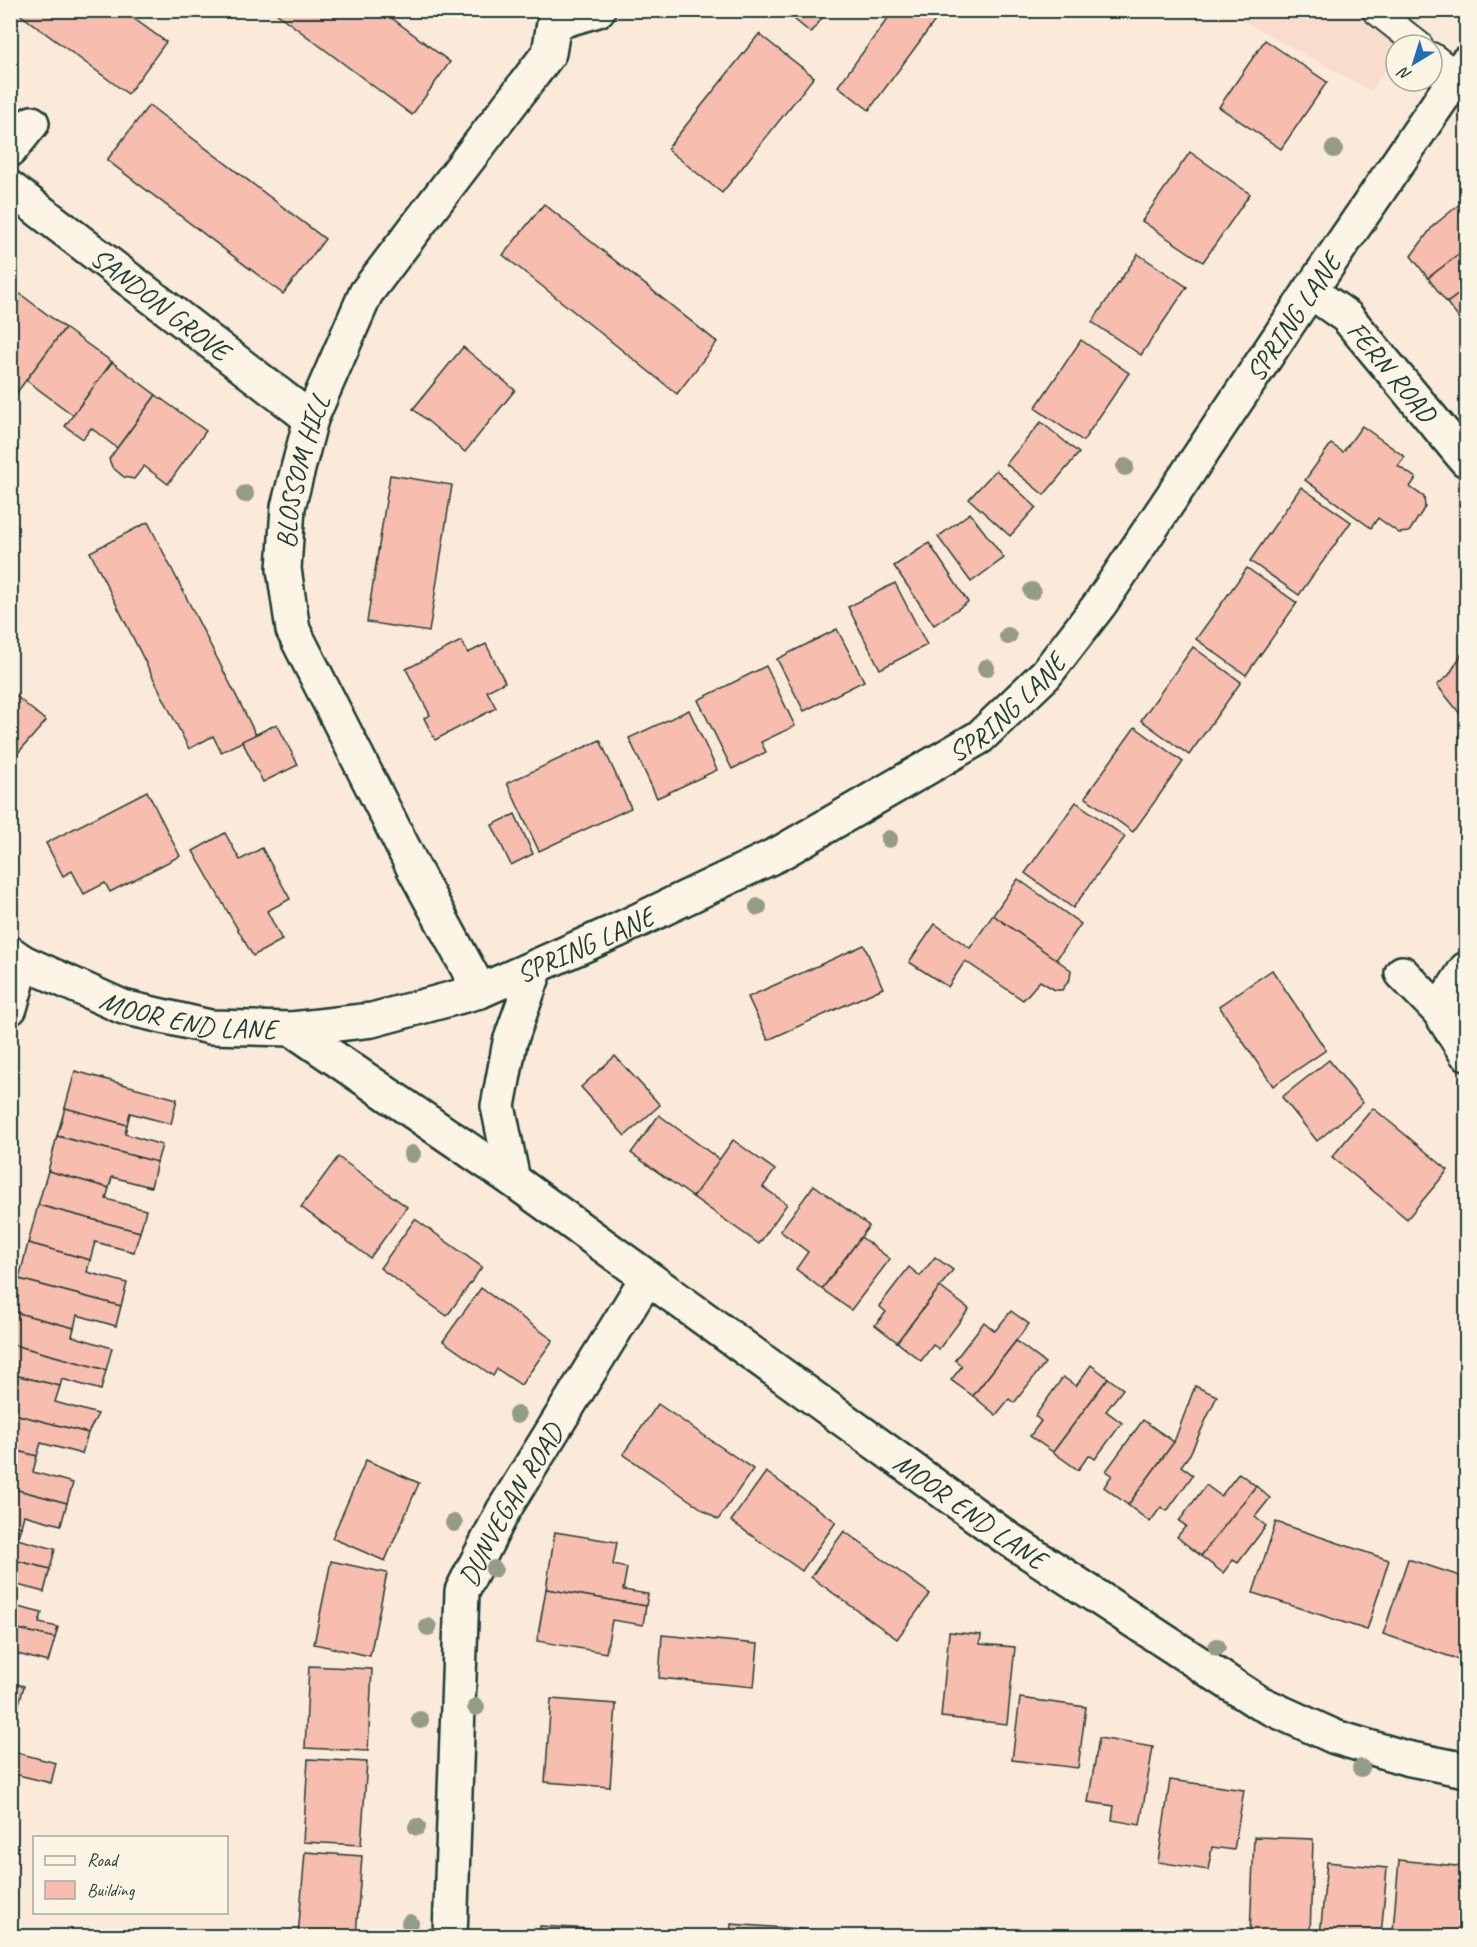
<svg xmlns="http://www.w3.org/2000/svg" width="1477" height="1947" font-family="Caveat,sans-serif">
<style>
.built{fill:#fadccd}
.building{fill:#f7bdaf;stroke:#1f3d34;stroke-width:1.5}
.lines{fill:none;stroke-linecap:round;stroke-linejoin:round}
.lane-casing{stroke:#1f3d34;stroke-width:30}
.street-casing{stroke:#1f3d34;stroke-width:38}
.lane{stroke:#fcf5e5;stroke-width:26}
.street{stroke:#fcf5e5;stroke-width:33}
.tree{fill:#949c88}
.labels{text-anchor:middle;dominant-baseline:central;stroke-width:6;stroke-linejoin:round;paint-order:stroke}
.street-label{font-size:28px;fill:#1f3d34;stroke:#fcf5e5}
</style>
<rect width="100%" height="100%" fill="#fbeada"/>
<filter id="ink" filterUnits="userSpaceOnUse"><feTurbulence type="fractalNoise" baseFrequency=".0167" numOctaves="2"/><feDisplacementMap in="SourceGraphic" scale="12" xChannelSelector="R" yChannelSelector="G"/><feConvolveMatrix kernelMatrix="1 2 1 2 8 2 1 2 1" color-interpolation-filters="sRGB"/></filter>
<g filter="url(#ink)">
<path class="built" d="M 1225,11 L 1426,11 L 1402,45 L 1396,45 L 1396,54 L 1371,91 Z"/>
<g class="building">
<path d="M 14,10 L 122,10 L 166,42 L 128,94 Z"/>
<path d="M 272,10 L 381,10 L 450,62 L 412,115 Z"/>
<path d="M 783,10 L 828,10 L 811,33 Z"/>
<path d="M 894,10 L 943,10 L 869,110 L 838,86 Z"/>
<path d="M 759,34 L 814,77 L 722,193 L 667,149 Z"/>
<path d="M 1265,40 L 1327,82 L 1281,149 L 1219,107 Z"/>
<path d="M 149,105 L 325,239 L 283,294 L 107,160 Z"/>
<path d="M 1190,152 L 1250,194 L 1203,262 L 1142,221 Z"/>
<path d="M 1466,199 L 1466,249 L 1428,278 L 1411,256 L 1433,226 Z"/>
<path d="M 544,204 L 717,342 L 677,394 L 503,255 Z"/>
<path d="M 1466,249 L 1466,289 L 1447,303 L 1428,278 Z"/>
<path d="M 1138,254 L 1187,287 L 1141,355 L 1092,322 Z"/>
<path d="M 10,286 L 19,293 L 10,304 Z"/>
<path d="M 1466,289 L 1466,323 L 1464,325 L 1447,303 Z"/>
<path d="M 19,293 L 65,328 L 15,395 L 10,392 L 10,304 Z"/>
<path d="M 65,328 L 112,362 L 73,415 L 26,380 Z"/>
<path d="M 1081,340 L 1129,373 L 1083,441 L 1035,408 Z"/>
<path d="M 463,347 L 515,390 L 465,452 L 413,409 Z"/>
<path d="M 112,362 L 156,395 L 117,448 L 91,428 L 83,439 L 65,426 Z"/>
<path d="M 156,395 L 206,431 L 168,484 L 144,466 L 134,479 L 124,477 L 112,467 L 109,459 Z"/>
<path d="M 1041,422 L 1079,453 L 1044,495 L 1006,464 Z"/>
<path d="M 1362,426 L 1405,457 L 1398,466 L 1416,478 L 1410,487 L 1424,497 L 1425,507 L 1409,532 L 1399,533 L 1378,518 L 1371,528 L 1305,480 L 1331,444 L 1343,452 Z"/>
<path d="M 996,470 L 1036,507 L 1010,536 L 969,499 Z"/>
<path d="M 390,475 L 452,485 L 429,632 L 367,622 Z"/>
<path d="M 1301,487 L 1351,522 L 1299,595 L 1250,561 Z"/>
<path d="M 970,513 L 1004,558 L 971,582 L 938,537 Z"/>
<path d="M 148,522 L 256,735 L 221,752 L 213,736 L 189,749 L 90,552 Z"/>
<path d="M 929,543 L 968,602 L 934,625 L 894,566 Z"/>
<path d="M 1247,568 L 1297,603 L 1246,675 L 1196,639 Z"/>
<path d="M 895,583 L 927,645 L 880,669 L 848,607 Z"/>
<path d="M 837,629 L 864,681 L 804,711 L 777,659 Z"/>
<path d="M 461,641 L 468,653 L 486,644 L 505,682 L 487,691 L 496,708 L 435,740 L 424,718 L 430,715 L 406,669 Z"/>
<path d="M 1193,647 L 1241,682 L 1189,755 L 1141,720 Z"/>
<path d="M 1466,647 L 1466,719 L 1465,720 L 1437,685 L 1449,675 Z"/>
<path d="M 766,666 L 795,726 L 761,742 L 766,752 L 732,769 L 698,700 Z"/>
<path d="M 10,691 L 46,721 L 10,762 Z"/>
<path d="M 689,710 L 717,770 L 657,798 L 629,738 Z"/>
<path d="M 277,724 L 298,765 L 263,782 L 242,741 Z"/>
<path d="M 1135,727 L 1183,762 L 1133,832 L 1085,797 Z"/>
<path d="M 600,740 L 631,808 L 539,851 L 507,783 Z"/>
<path d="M 147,791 L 180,856 L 110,892 L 105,883 L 84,894 L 72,871 L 63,876 L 46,843 Z"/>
<path d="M 1076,802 L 1125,837 L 1073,908 L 1025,873 Z"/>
<path d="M 515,814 L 533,854 L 511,865 L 492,825 Z"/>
<path d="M 225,833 L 240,860 L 262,848 L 290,899 L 267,911 L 282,940 L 253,956 L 193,851 Z"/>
<path d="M 1018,879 L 1081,924 L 1056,960 L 993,915 Z"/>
<path d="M 993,915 L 1071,970 L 1070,979 L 1062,990 L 1055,990 L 1040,981 L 1023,1000 L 965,961 L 948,987 L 909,962 L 935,924 L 970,948 Z"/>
<path d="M 864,945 L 883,988 L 768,1040 L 748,997 Z"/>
<path d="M 1272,970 L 1326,1050 L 1273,1086 L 1219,1006 Z"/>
<path d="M 615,1056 L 660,1105 L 625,1136 L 581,1087 Z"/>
<path d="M 1329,1060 L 1363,1103 L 1317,1141 L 1282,1097 Z"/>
<path d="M 75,1071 L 177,1099 L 171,1124 L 130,1113 L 127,1125 L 65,1108 Z"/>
<path d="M 65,1108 L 127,1125 L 125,1134 L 162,1145 L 157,1162 L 57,1136 Z"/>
<path d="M 1373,1108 L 1448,1170 L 1407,1219 L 1332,1157 Z"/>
<path d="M 659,1115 L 720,1160 L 693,1197 L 631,1153 Z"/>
<path d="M 57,1136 L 157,1162 L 151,1187 L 112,1177 L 109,1188 L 48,1171 Z"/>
<path d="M 733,1140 L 775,1170 L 763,1187 L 787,1204 L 759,1244 L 693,1197 Z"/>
<path d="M 338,1157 L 407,1207 L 370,1258 L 301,1207 Z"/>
<path d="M 48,1171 L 109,1188 L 106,1199 L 146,1210 L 140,1232 L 38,1205 Z"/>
<path d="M 814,1185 L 869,1226 L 822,1289 L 796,1269 L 808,1252 L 780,1231 Z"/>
<path d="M 38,1205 L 140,1232 L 134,1252 L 95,1242 L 90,1260 L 28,1243 Z"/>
<path d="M 415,1219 L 482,1267 L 447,1316 L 380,1268 Z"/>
<path d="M 861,1237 L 890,1259 L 851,1310 L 822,1289 Z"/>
<path d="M 28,1243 L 90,1260 L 87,1272 L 127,1283 L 121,1306 L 19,1279 Z"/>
<path d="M 935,1257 L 953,1270 L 897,1342 L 875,1325 L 886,1312 L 879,1306 L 909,1267 L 920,1276 Z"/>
<path d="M 19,1279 L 121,1306 L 116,1326 L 77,1315 L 74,1328 L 10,1311 Z"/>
<path d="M 940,1287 L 969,1309 L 939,1349 L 933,1345 L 921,1361 L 897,1342 Z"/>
<path d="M 481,1288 L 553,1340 L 521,1385 L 497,1369 L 493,1376 L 443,1341 Z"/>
<path d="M 10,1311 L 74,1328 L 72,1336 L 112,1348 L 106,1370 L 10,1344 Z"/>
<path d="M 1011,1311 L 1029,1324 L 973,1396 L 951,1380 L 962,1366 L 955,1360 L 984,1322 L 995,1331 Z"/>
<path d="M 1016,1341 L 1045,1363 L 1014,1403 L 1009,1399 L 996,1415 L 973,1396 Z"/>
<path d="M 10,1344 L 106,1370 L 101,1390 L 62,1379 L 60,1386 L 10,1374 Z"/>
<path d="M 1091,1365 L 1108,1378 L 1053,1452 L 1030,1436 L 1041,1421 L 1035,1416 L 1063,1377 L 1076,1386 Z"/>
<path d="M 10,1374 L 60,1386 L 55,1402 L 98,1414 L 88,1433 L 10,1413 Z"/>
<path d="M 1108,1378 L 1123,1389 L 1106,1411 L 1122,1423 L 1095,1459 L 1089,1455 L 1078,1470 L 1053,1452 Z"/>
<path d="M 1195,1386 L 1217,1396 L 1190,1454 L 1181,1466 L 1193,1475 L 1167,1511 L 1161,1507 L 1150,1522 L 1128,1505 L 1174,1442 Z"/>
<path d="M 658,1404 L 753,1469 L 718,1520 L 623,1454 Z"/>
<path d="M 10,1413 L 88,1433 L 82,1454 L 41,1443 L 37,1456 L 10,1449 Z"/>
<path d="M 1143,1420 L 1174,1442 L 1128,1505 L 1104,1487 L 1112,1475 L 1106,1471 Z"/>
<path d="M 10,1449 L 37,1456 L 33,1472 L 73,1483 L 67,1503 L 10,1488 Z"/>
<path d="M 366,1460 L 419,1483 L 385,1561 L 332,1538 Z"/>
<path d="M 766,1472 L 836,1522 L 802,1571 L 731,1521 Z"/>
<path d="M 1239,1473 L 1256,1486 L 1201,1556 L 1177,1537 L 1186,1526 L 1179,1521 L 1206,1485 L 1221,1496 Z"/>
<path d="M 1256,1486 L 1270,1498 L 1255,1517 L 1266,1526 L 1238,1563 L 1233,1560 L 1223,1573 L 1201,1556 Z"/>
<path d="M 10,1488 L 67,1503 L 61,1525 L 24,1515 L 21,1527 L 10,1524 Z"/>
<path d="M 1276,1522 L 1389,1560 L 1367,1630 L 1253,1593 Z"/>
<path d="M 10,1524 L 21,1527 L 17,1539 L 55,1549 L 50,1569 L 10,1559 Z"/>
<path d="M 844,1531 L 930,1594 L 897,1639 L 811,1577 Z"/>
<path d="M 555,1532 L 617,1542 L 613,1565 L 627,1568 L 623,1590 L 648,1594 L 646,1606 L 546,1589 Z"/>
<path d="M 10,1559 L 50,1569 L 44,1592 L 10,1583 Z"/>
<path d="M 1408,1559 L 1466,1578 L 1466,1662 L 1383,1634 Z"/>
<path d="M 331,1561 L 387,1573 L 370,1656 L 314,1644 Z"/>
<path d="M 546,1589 L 646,1606 L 643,1625 L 612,1620 L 606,1653 L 537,1641 Z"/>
<path d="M 10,1605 L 42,1613 L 39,1623 L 58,1627 L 55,1638 L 10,1627 Z"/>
<path d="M 10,1627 L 55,1638 L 48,1662 L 10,1652 Z"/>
<path d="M 949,1632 L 981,1635 L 980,1644 L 1015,1647 L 1007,1724 L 941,1717 Z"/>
<path d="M 662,1635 L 758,1644 L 754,1687 L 659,1678 Z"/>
<path d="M 309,1666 L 372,1669 L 368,1751 L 305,1748 Z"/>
<path d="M 10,1682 L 24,1686 L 18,1707 L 10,1705 Z"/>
<path d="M 1020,1698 L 1086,1707 L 1078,1768 L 1012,1760 Z"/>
<path d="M 551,1699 L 616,1704 L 610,1787 L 545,1782 Z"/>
<path d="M 10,1705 L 18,1707 L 13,1729 L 10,1728 Z"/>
<path d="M 1099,1738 L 1153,1747 L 1140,1825 L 1112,1820 L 1114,1806 L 1088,1802 Z"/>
<path d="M 10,1751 L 56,1763 L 51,1783 L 10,1773 Z"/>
<path d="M 308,1759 L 367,1762 L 361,1845 L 303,1842 Z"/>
<path d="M 1170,1780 L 1244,1790 L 1234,1850 L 1212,1847 L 1208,1870 L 1158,1862 Z"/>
<path d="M 10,1821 L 15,1823 L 10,1840 Z"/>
<path d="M 1254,1837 L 1313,1839 L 1310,1936 L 1250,1934 Z"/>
<path d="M 305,1852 L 362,1856 L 356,1936 L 298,1936 Z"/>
<path d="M 1399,1860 L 1466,1867 L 1466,1935 L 1452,1934 L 1451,1936 L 1402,1936 L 1403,1931 L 1393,1930 Z"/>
<path d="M 1327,1862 L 1387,1868 L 1381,1936 L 1320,1936 Z"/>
<path d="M 731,1924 L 813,1930 L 813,1936 L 730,1936 Z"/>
<path d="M 540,1926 L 622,1931 L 621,1936 L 540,1936 Z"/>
<path d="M 637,1930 L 713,1936 L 637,1936 Z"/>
</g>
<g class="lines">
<g class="lane-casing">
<g id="lane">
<path d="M 1375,10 L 1419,45"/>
<path d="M 1432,56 L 1457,75"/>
</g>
</g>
<g class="street-casing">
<g id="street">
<path d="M 10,150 L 32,123"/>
<path id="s1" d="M 10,188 L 311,419"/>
<path id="s2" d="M 1310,291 L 1347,317 L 1466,460"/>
<path id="s3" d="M 10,953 L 23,962 L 123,1007 L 210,1027 L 292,1029 L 372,1020 L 480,991 L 616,931 L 780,853 L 980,737 L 1046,674 L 1100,604 L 1310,291 L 1466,63"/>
<path d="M 1402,973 L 1439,1011 L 1466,1053"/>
<path id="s4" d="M 480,991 L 415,871 L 293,630 L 284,569 L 288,507 L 311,419 L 366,293 L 549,53 L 554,23 L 598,10"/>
<path d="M 10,1008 L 23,962"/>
<path d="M 1439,1011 L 1466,969"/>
<path id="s5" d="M 292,1029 L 513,1180 L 1007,1538 L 1258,1702 L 1335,1737 L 1406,1758 L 1466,1770"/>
<path d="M 513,1180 L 498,1106 L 510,1042 L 536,968"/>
<path id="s6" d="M 450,1936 L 462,1591 L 503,1511 L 647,1278"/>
</g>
</g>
<use href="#lane" class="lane"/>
<use href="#street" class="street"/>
</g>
<g class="tree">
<circle cx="1334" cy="149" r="9"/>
<circle cx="1125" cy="467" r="9"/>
<circle cx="245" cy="494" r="9"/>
<circle cx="1032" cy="591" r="9"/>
<circle cx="1008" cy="636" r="9"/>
<circle cx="986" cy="668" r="9"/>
<circle cx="889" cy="839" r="9"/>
<circle cx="758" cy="907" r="9"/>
<circle cx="412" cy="1154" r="9"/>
<circle cx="517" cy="1415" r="9"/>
<circle cx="454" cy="1523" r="9"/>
<circle cx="494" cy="1569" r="9"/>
<circle cx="428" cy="1627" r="9"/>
<circle cx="1217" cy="1647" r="9"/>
<circle cx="476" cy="1707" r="9"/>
<circle cx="420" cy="1720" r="9"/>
<circle cx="1361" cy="1768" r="9"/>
<circle cx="417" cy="1827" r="9"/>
<circle cx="410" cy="1923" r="9"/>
</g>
</g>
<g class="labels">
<g class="street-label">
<text stroke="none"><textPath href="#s1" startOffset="190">SANDON GROVE</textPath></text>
<text stroke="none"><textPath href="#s3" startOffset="1576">SPRING LANE</textPath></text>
<text stroke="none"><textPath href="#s2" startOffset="116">FERN ROAD</textPath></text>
<text stroke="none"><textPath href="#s4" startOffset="568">BLOSSOM HILL</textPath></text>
<text stroke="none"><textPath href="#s3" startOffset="1090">SPRING LANE</textPath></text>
<text stroke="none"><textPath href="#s3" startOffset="604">SPRING LANE</textPath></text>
<text stroke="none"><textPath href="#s3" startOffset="192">MOOR END LANE</textPath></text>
<text stroke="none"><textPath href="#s6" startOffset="444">DUNVEGAN ROAD</textPath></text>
<text stroke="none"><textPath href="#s5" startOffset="832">MOOR END LANE</textPath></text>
</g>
</g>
<rect width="1477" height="1947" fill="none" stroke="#fcf5e5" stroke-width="36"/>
<rect x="18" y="18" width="1441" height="1911" fill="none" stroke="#1f3d34" stroke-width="2" filter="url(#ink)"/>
<rect x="33" y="1836" width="195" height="78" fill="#fcf5e5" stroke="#a4ab9e" stroke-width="1.5"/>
<rect x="45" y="1856" width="30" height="9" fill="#fcf5e5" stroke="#a4ab9e" stroke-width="1.5"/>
<text x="87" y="1866" font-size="18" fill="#1f3d34">Road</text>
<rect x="45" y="1881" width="30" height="18" fill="#f7bdaf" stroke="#a4ab9e" stroke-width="1.5"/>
<text x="87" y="1896" font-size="18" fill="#1f3d34">Building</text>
<g transform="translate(1414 63) rotate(218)"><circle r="28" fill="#fcf5e5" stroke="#a4ab9e" stroke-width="1.5"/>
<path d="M0-4.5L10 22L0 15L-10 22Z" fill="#1f6fb2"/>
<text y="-9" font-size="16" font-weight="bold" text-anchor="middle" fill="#1f3d34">N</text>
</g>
</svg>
